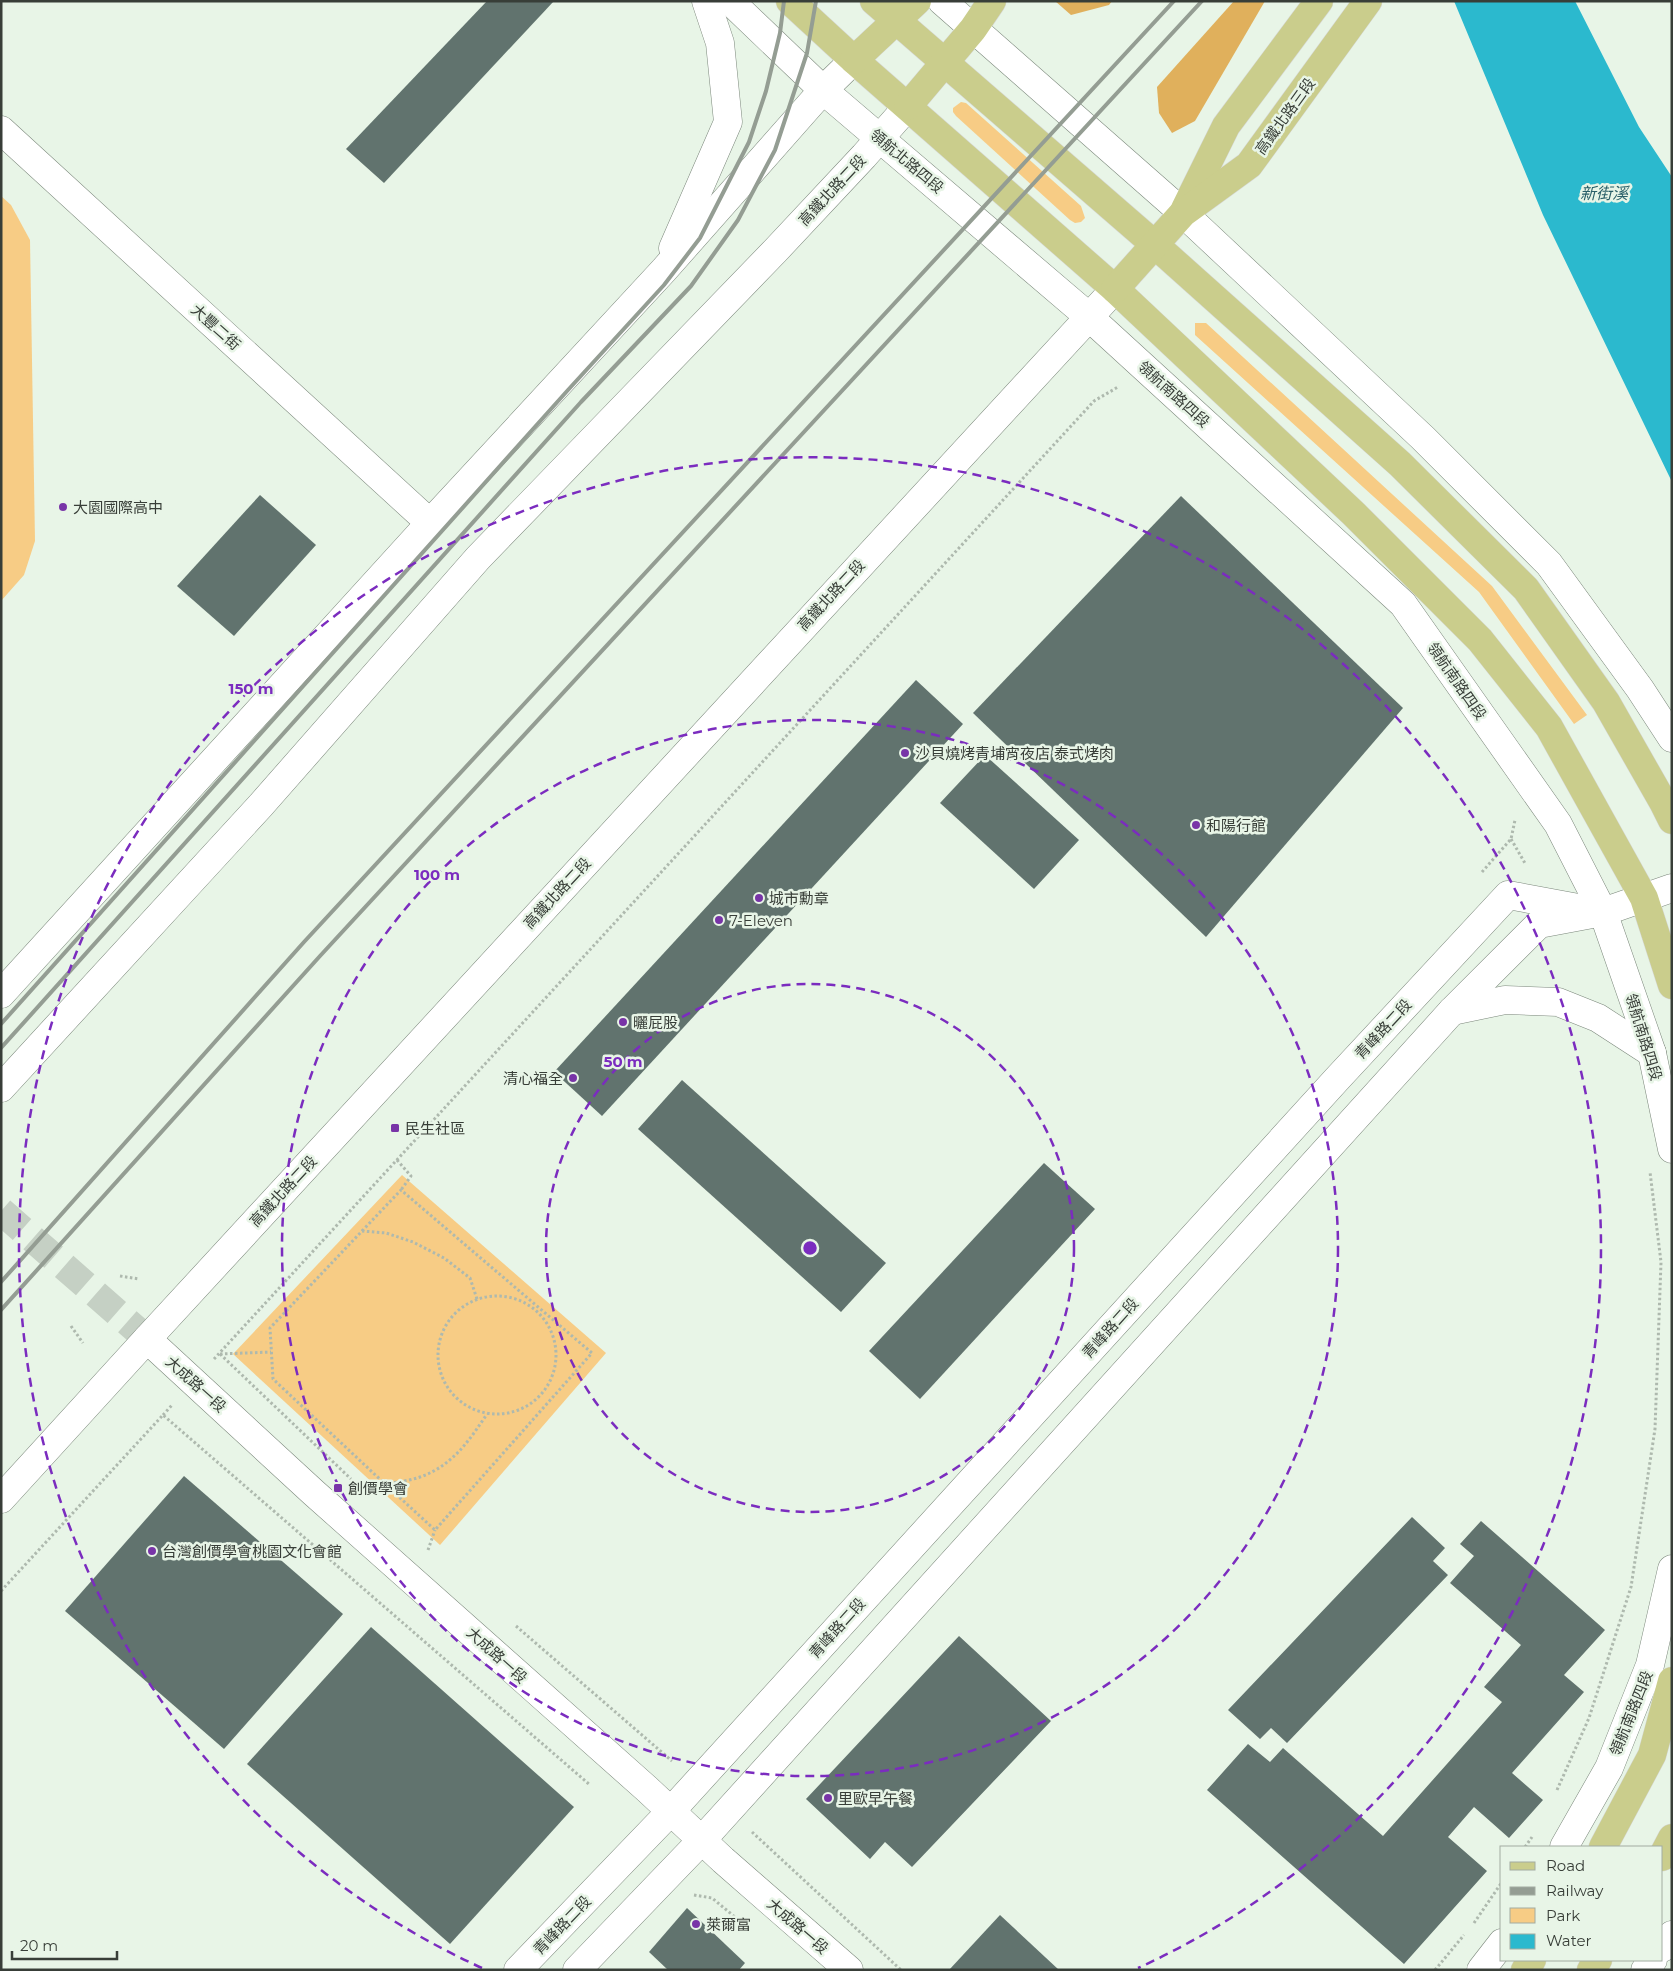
<svg xmlns="http://www.w3.org/2000/svg" width="1673" height="1971" font-family="Montserrat,'Noto Sans TC',sans-serif">
<style>
.green{fill:#f7cc85}
.forest{fill:#e0b05c}
.water{fill:#2bb9ce}
.building{fill:#61736e}
.lines{fill:none;stroke-linecap:round;stroke-linejoin:round}
.minor-tunnel{stroke:#c5d0c4;stroke-width:28;stroke-dasharray:28 14;stroke-linecap:butt}
.minor-casing{stroke:#7b877b;stroke-width:29}
.major-casing{stroke:#d7d8d7;stroke-width:29}
.path{stroke:#aeb9ae;stroke-width:3;stroke-dasharray:2.5 2.5;stroke-linecap:butt}
.minor{stroke:#fff;stroke-width:28}
.major{stroke:#cacd8c;stroke-width:28}
.rail{stroke:#949d93;stroke-width:4}
.ring{fill:none;stroke:#7b2cbf;stroke-width:2.5;stroke-dasharray:9 6}
.poi-dot{fill:#7834a7;stroke:#e8f5e7;stroke-width:2}
.labels{text-anchor:middle;dominant-baseline:central;stroke-width:5;stroke-linejoin:round;paint-order:stroke}
.street-label{font-size:15px;fill:#383e38;stroke:#e8f5e7}
.poi-label{font-size:15px;fill:#383e38;stroke:#e8f5e7;text-anchor:start}
.water-label{font-size:16px;font-style:italic;fill:#295f68;stroke:#e8f5e7}
.centre{fill:#7b2cbf;stroke:#e8f5e7;stroke-width:2.5}
.ring-label{font-size:15px;text-anchor:middle;font-weight:bold;fill:#7b2cbf;stroke:#e8f5e7;stroke-width:5;stroke-linejoin:round;paint-order:stroke}
</style>
<rect width="100%" height="100%" fill="#e8f5e7"/>
<g class="green">
<path d="M 961,102 L 966,103 L 1081,206 L 1085,218 L 1081,222 L 1075,223 L 1070,220 L 956,116 L 953,112 L 953,108 Z"/>
<path d="M 1,196 L 11,205 L 30,240 L 35,541 L 24,575 L 1,601 Z"/>
<path d="M 1195,323 L 1206,323 L 1492,586 L 1587,715 L 1574,724 L 1479,592 L 1195,335 Z"/>
<path d="M 402,1175 L 606,1353 L 440,1545 L 233,1354 Z"/>
</g>
<g class="forest">
<path d="M 1055,1 L 1112,1 L 1109,5 L 1071,15 Z"/>
<path d="M 1234,1 L 1265,1 L 1195,121 L 1172,133 L 1159,113 L 1157,87 Z"/>
</g>
<path class="water" d="M 1454,1 L 1575,1 L 1639,127 L 1672,177 L 1672,482 L 1543,215 Z"/>
<g class="building">
<path d="M 487,1 L 554,1 L 384,183 L 346,149 Z"/>
<path d="M 260,495 L 316,545 L 234,636 L 177,586 Z"/>
<path d="M 1181,496 L 1403,708 L 1206,937 L 973,713 Z"/>
<path d="M 916,680 L 963,724 L 602,1116 L 554,1072 Z"/>
<path d="M 985,755 L 1079,840 L 1034,889 L 940,803 Z"/>
<path d="M 682,1080 L 886,1263 L 841,1312 L 638,1129 Z"/>
<path d="M 1044,1163 L 1095,1209 L 920,1399 L 869,1351 Z"/>
<path d="M 184,1476 L 343,1614 L 224,1749 L 65,1611 Z"/>
<path d="M 1412,1517 L 1445,1548 L 1433,1561 L 1448,1575 L 1287,1743 L 1271,1728 L 1260,1739 L 1228,1710 Z"/>
<path d="M 1481,1521 L 1605,1630 L 1564,1675 L 1584,1692 L 1512,1773 L 1543,1800 L 1509,1838 L 1474,1807 L 1448,1837 L 1487,1871 L 1404,1964 L 1207,1790 L 1248,1744 L 1270,1762 L 1283,1748 L 1383,1836 L 1502,1702 L 1484,1687 L 1521,1645 L 1450,1583 L 1474,1556 L 1460,1544 Z"/>
<path d="M 371,1627 L 574,1807 L 450,1944 L 247,1764 Z"/>
<path d="M 959,1636 L 1051,1721 L 912,1867 L 885,1842 L 870,1859 L 806,1799 Z"/>
<path d="M 687,1908 L 745,1963 L 739,1970 L 668,1970 L 649,1952 Z"/>
<path d="M 1000,1915 L 1059,1970 L 949,1970 Z"/>
</g>
<g class="lines">
<path class="minor-tunnel" d="M 1,1211 L 147,1339"/>
<g class="minor-casing">
<g id="minor">
<path d="M 730,1 L 823,90 L 1088,316 L 1403,604 L 1558,824 L 1603,912 L 1652,1053 L 1672,1149"/>
<path d="M 942,1 L 1183,213 L 1423,438 L 1549,564 L 1640,689 L 1672,738"/>
<path d="M 1,130 L 430,523"/>
<path d="M 673,248 L 728,122 L 720,43 L 706,1"/>
<path d="M 1,994 L 430,523 L 664,270 L 823,90 L 854,60"/>
<path d="M 1452,1011 L 1505,1000 L 1558,1002 L 1598,1018 L 1652,1053"/>
<path d="M 1,1088 L 261,805 L 478,558 L 775,251 L 864,156 L 908,106"/>
<path d="M 147,1339 L 314,1493 L 647,1789 L 723,1860 L 849,1970"/>
<path d="M 1,1499 L 147,1339 L 1115,289"/>
<path d="M 1564,1847 L 1609,1768 L 1650,1665 L 1672,1569"/>
<path d="M 1662,1948 L 1672,1935"/>
<path d="M 518,1970 L 671,1811 L 1337,1079 L 1508,895 L 1589,910"/>
<path d="M 577,1970 L 701,1841 L 1452,1011 L 1539,924 L 1603,912 L 1672,888"/>
<path d="M 1481,1970 L 1502,1943"/>
<path d="M 1645,1970 L 1653,1960"/>
</g>
</g>
<g class="major-casing">
<g id="major">
<path d="M 790,1 L 854,60 L 1115,289 L 1354,514 L 1480,640 L 1549,727 L 1644,898 L 1672,985"/>
<path d="M 874,1 L 1154,244 L 1400,464 L 1526,589 L 1606,702 L 1663,802 L 1672,820"/>
<path d="M 854,60 L 917,1"/>
<path d="M 908,106 L 973,29 L 992,1"/>
<path d="M 1185,209 L 1226,126 L 1319,1"/>
<path d="M 1115,289 L 1183,213 L 1249,165 L 1368,1"/>
<path d="M 1603,1847 L 1652,1755 L 1672,1681"/>
<path d="M 1662,1857 L 1672,1838"/>
<path d="M 1525,1970 L 1532,1960"/>
<path d="M 1591,1970 L 1598,1960"/>
</g>
</g>
<g class="path">
<path d="M 1511,839 L 1526,865"/>
<path d="M 1482,872 L 1511,839 L 1515,820"/>
<path d="M 397,1160 L 411,1176 L 401,1190"/>
<path d="M 362,1231 L 401,1190 L 592,1353 L 435,1530 L 385,1484"/>
<path d="M 120,1276 L 139,1279"/>
<circle cx="497" cy="1355" r="59"/>
<path d="M 477,1299 L 470,1278 L 444,1258 L 413,1242 L 386,1233 L 362,1231 L 270,1328 L 273,1379 L 385,1484 C 396,1482 409,1481 420,1477 C 452,1466 469,1441 487,1414"/>
<path d="M 71,1326 L 83,1343"/>
<path d="M 220,1354 L 351,1479"/>
<path d="M 220,1354 L 271,1352"/>
<path d="M 214,1359 L 1094,401 L 1118,387"/>
<path d="M 163,1415 L 173,1404"/>
<path d="M 428,1550 L 435,1530"/>
<path d="M 1,1591 L 163,1415 L 590,1785"/>
<path d="M 516,1626 L 672,1761"/>
<path d="M 1557,1790 L 1589,1718 L 1631,1587 L 1655,1429 L 1661,1262 L 1650,1172"/>
<path d="M 752,1832 L 901,1970"/>
<path d="M 1525,1847 L 1532,1837"/>
<path d="M 694,1895 L 712,1898 L 735,1917"/>
<path d="M 1474,1923 L 1502,1882"/>
<path d="M 1435,1970 L 1464,1935"/>
</g>
<use href="#minor" class="minor"/>
<use href="#major" class="major"/>
<g class="rail">
<path d="M 1,1024 L 568,390 L 664,285 L 700,238 L 749,142 L 766,91 L 780,33 L 784,1"/>
<path d="M 1,1048 L 581,402 L 691,286 L 738,220 L 775,150 L 807,53 L 816,1"/>
<path d="M 1,1282 L 304,942 L 1174,1"/>
<path d="M 1,1310 L 320,956 L 1202,1"/>
</g>
</g>
<g class="ring">
<circle cx="810" cy="1248" r="264"/>
<circle cx="810" cy="1248" r="528"/>
<path d="M482 1968A791 791 0 1 1 1138 1968"/>
</g>
<g class="poi-dot">
<circle cx="63" cy="507" r="5"/>
<circle cx="905" cy="753" r="5"/>
<circle cx="1196" cy="825" r="5"/>
<circle cx="759" cy="898" r="5"/>
<circle cx="719" cy="920" r="5"/>
<circle cx="623" cy="1022" r="5"/>
<circle cx="573" cy="1078" r="5"/>
<rect x="390" y="1123" width="10" height="10" rx="2.5"/>
<rect x="333" y="1483" width="10" height="10" rx="2.5"/>
<circle cx="152" cy="1551" r="5"/>
<circle cx="828" cy="1798" r="5"/>
<circle cx="696" cy="1924" r="5"/>
</g>
<g class="labels">
<g class="street-label">
<text transform="translate(1285 116) rotate(-54)">高鐵北路三段</text>
<text transform="translate(907 161) rotate(40)">領航北路四段</text>
<text transform="translate(832 190) rotate(-47)">高鐵北路二段</text>
<text transform="translate(216 327) rotate(42)">大豐二街</text>
<text transform="translate(1174 394) rotate(42)">領航南路四段</text>
<text transform="translate(831 595) rotate(-47)">高鐵北路二段</text>
<text transform="translate(1457 681) rotate(55)">領航南路四段</text>
<text transform="translate(557 893) rotate(-47)">高鐵北路二段</text>
<text transform="translate(1383 1029) rotate(-47)">青峰路二段</text>
<text transform="translate(1644 1037) rotate(73)">領航南路四段</text>
<text transform="translate(283 1191) rotate(-47)">高鐵北路二段</text>
<text transform="translate(1110 1328) rotate(-48)">青峰路二段</text>
<text transform="translate(196 1384) rotate(42)">大成路一段</text>
<text transform="translate(837 1628) rotate(-48)">青峰路二段</text>
<text transform="translate(497 1655) rotate(42)">大成路一段</text>
<text transform="translate(1631 1713) rotate(-68)">領航南路四段</text>
<text transform="translate(562 1925) rotate(-46)">青峰路二段</text>
<text transform="translate(798 1926) rotate(41)">大成路一段</text>
</g>
<g class="poi-label">
<text x="73" y="507">大園國際高中</text>
<text x="915" y="753">沙貝燒烤青埔宵夜店 泰式烤肉</text>
<text x="1206" y="825">和陽行館</text>
<text x="769" y="898">城市勳章</text>
<text x="729" y="920">7-Eleven</text>
<text x="633" y="1022">曬屁股</text>
<text x="563" y="1078" text-anchor="end">清心福全</text>
<text x="405" y="1128">民生社區</text>
<text x="348" y="1488">創價學會</text>
<text x="162" y="1551">台灣創價學會桃園文化會館</text>
<text x="838" y="1798">里歐早午餐</text>
<text x="706" y="1924">萊爾富</text>
</g>
<g class="water-label">
<text x="1604" y="193">新街溪</text>
</g>
</g>
<circle cx="810" cy="1248" r="8" class="centre"/>
<g class="ring-label">
<text x="251" y="694">150 m</text>
<text x="437" y="880">100 m</text>
<text x="623" y="1067">50 m</text>
</g>
<rect width="1673" height="1971" fill="none" stroke="#383e38" stroke-width="5"/>
<rect x="1500" y="1846" width="162" height="115" fill="#e8f5e7" stroke="#a2aca1"/>
<rect x="1510" y="1862" width="25" height="8" fill="#cacd8c" stroke="#a2aca1"/>
<text x="1546" y="1871" font-size="15" fill="#383e38">Road</text>
<rect x="1510" y="1887" width="25" height="8" fill="#949d93" stroke="#a2aca1"/>
<text x="1546" y="1896" font-size="15" fill="#383e38">Railway</text>
<rect x="1510" y="1908" width="25" height="15" fill="#f7cc85" stroke="#a2aca1"/>
<text x="1546" y="1921" font-size="15" fill="#383e38">Park</text>
<rect x="1510" y="1934" width="25" height="15" fill="#2bb9ce" stroke="#a2aca1"/>
<text x="1546" y="1946" font-size="15" fill="#383e38">Water</text>
<path d="M12 1951v8h105v-8" fill="none" stroke="#383e38" stroke-width="2.5"/>
<text x="20" y="1951" font-size="15" fill="#383e38" stroke="#e8f5e7" stroke-width="4" paint-order="stroke">20 m</text>
</svg>
